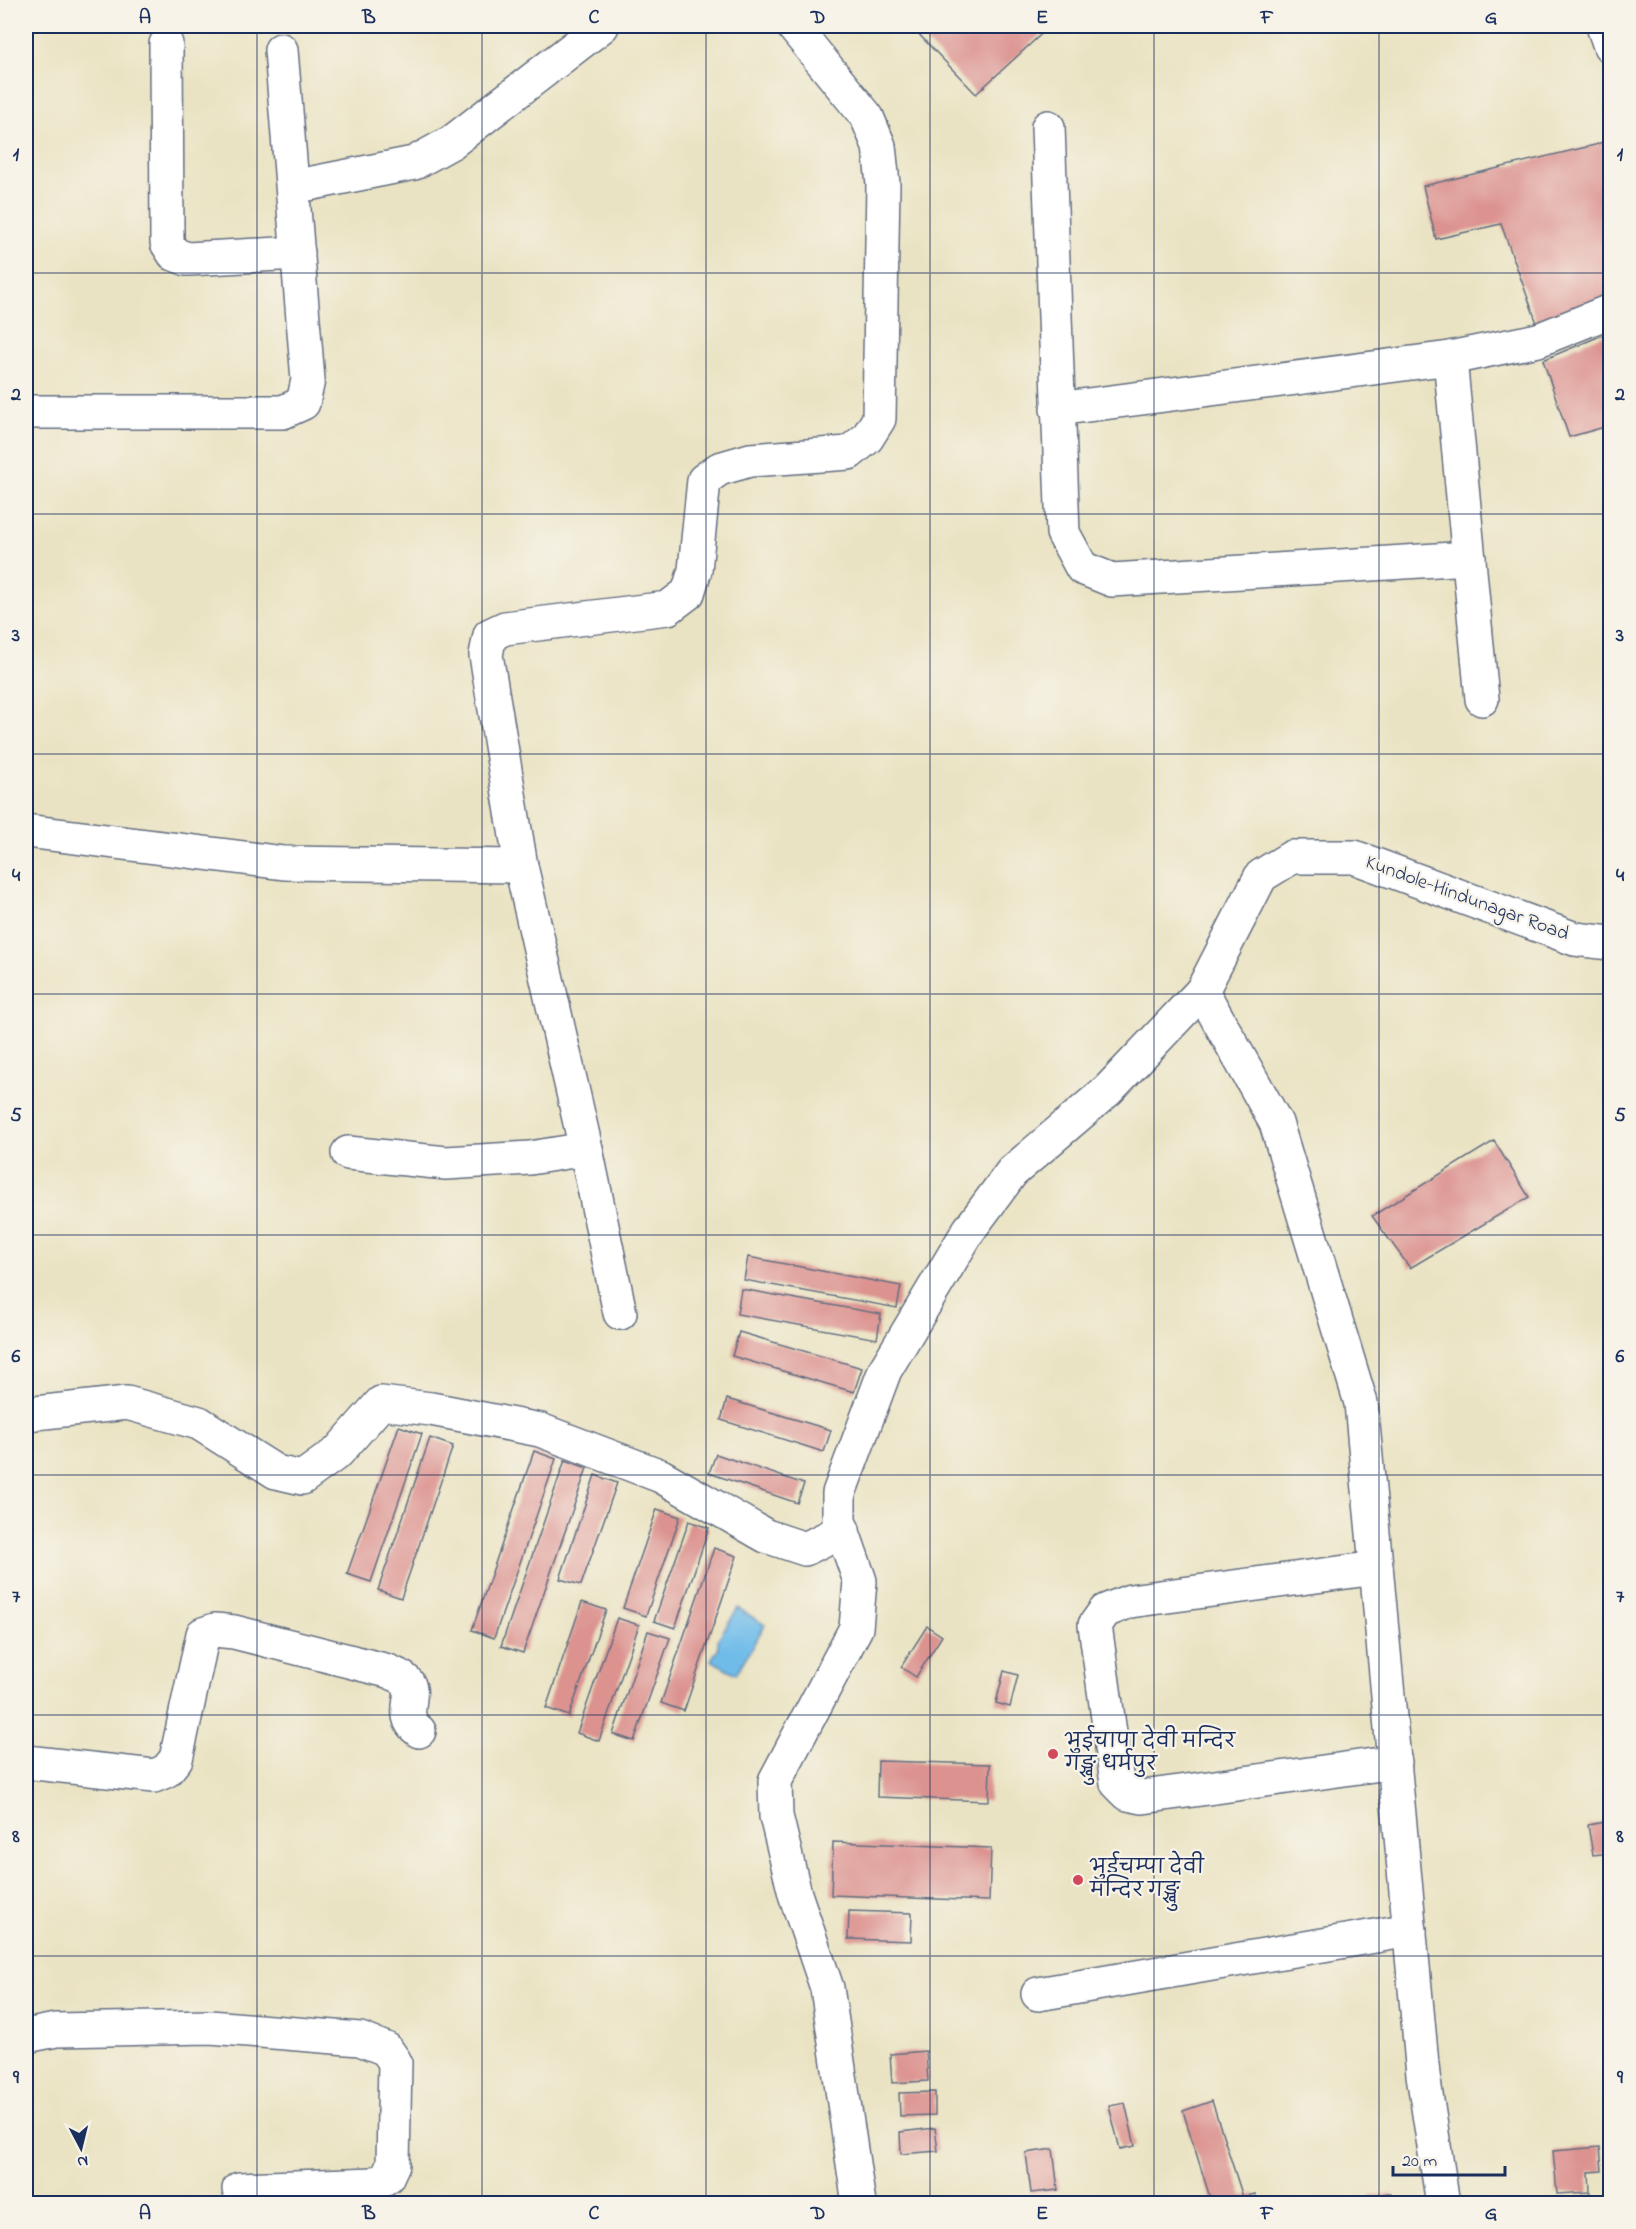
<svg xmlns="http://www.w3.org/2000/svg" width="1636" height="2229" font-family="'Indie Flower','Playpen Sans Deva',sans-serif">
<style>
.water{fill:#6fbce9;stroke:#4576a4;stroke-width:1.5}
.building{fill:#dc9390}
.lines{fill:none;stroke-linecap:round;stroke-linejoin:round}
.street-casing{stroke:#636e81;stroke-width:36}
.secondary-casing{stroke:#636e81;stroke-width:36}
.street{stroke:#fff;stroke-width:33}
.secondary{stroke:#fff;stroke-width:33}
.grid{fill:none;stroke:#1b2f5e;stroke-width:1.5;stroke-opacity:0.55}
.poi-dot{fill:#d1495b;stroke:#f7f3e8;stroke-width:2}
.labels{text-anchor:middle;dominant-baseline:central;stroke-width:4.5;stroke-linejoin:round;paint-order:stroke}
.street-label{font-size:20px;fill:#1b2f5e;stroke:#f7f3e8}
.poi-label{font-size:20px;fill:#1b2f5e;stroke:#f7f3e8;text-anchor:start}
.neatline{fill:none;stroke:#1b2f5e;stroke-width:2}
.grid-label{font-size:20px;text-anchor:middle;font-weight:bold;fill:#1b2f5e}
</style>
<rect width="100%" height="100%" fill="#f7f3e8"/>
<filter id="ink" filterUnits="userSpaceOnUse"><feTurbulence type="fractalNoise" baseFrequency=".0167" numOctaves="2"/><feDisplacementMap in="SourceGraphic" scale="12" xChannelSelector="R" yChannelSelector="G"/><feConvolveMatrix kernelMatrix="1 2 1 2 8 2 1 2 1" color-interpolation-filters="sRGB"/></filter>
<filter id="wash" filterUnits="userSpaceOnUse"><feTurbulence type="fractalNoise" baseFrequency=".008" numOctaves="4" result="noise"/><feDisplacementMap in="SourceGraphic" scale="24" xChannelSelector="R" yChannelSelector="G"/><feGaussianBlur stdDeviation="1.35" result="paint"/><feColorMatrix in="noise" values="0 0 0 0 0 0 0 0 0 0 0 0 0 0 0 0 0 1.4 0 .05"/><feComposite in="paint" operator="in"/></filter>
<g filter="url(#wash)">
<rect width="100%" height="100%" fill="#eae3c3"/>
<path class="water" d="M 738,1608 L 765,1625 L 736,1674 L 711,1660 L 718,1649 L 718,1639 Z"/>
<g id="blocks">
<g class="building">
<path d="M 911,26 L 1050,26 L 976,94 Z"/>
<path d="M 1610,139 L 1610,294 L 1538,326 L 1501,224 L 1436,239 L 1423,186 L 1595,145 Z"/>
<path d="M 1610,332 L 1610,433 L 1608,426 L 1569,437 L 1543,360 Z"/>
<path d="M 1494,1141 L 1529,1197 L 1410,1268 L 1372,1216 Z"/>
<path d="M 748,1257 L 901,1286 L 897,1308 L 744,1280 Z"/>
<path d="M 741,1289 L 881,1314 L 877,1339 L 737,1314 Z"/>
<path d="M 739,1332 L 862,1368 L 854,1392 L 732,1356 Z"/>
<path d="M 727,1399 L 831,1430 L 824,1452 L 721,1420 Z"/>
<path d="M 399,1426 L 422,1434 L 371,1582 L 347,1574 Z"/>
<path d="M 430,1438 L 453,1446 L 401,1598 L 378,1590 Z"/>
<path d="M 534,1451 L 556,1459 L 494,1638 L 472,1630 Z"/>
<path d="M 716,1454 L 804,1484 L 797,1503 L 709,1473 Z"/>
<path d="M 565,1460 L 587,1468 L 523,1653 L 501,1646 Z"/>
<path d="M 595,1475 L 617,1483 L 581,1585 L 560,1579 Z"/>
<path d="M 657,1509 L 680,1517 L 646,1616 L 623,1608 Z"/>
<path d="M 689,1521 L 709,1528 L 675,1628 L 654,1621 Z"/>
<path d="M 714,1548 L 737,1556 L 684,1711 L 661,1703 Z"/>
<path d="M 582,1602 L 606,1610 L 569,1716 L 546,1708 Z"/>
<path d="M 617,1618 L 639,1625 L 599,1741 L 577,1733 Z"/>
<path d="M 927,1626 L 942,1636 L 916,1677 L 901,1667 Z"/>
<path d="M 648,1631 L 670,1638 L 634,1741 L 613,1734 Z"/>
<path d="M 1004,1671 L 1018,1675 L 1010,1707 L 996,1703 Z"/>
<path d="M 878,1761 L 990,1764 L 989,1801 L 877,1797 Z"/>
<path d="M 1610,1821 L 1610,1853 L 1593,1855 L 1588,1825 Z"/>
<path d="M 833,1842 L 991,1848 L 989,1901 L 831,1895 Z"/>
<path d="M 849,1911 L 912,1913 L 911,1941 L 848,1939 Z"/>
<path d="M 926,2051 L 928,2081 L 892,2083 L 890,2054 Z"/>
<path d="M 935,2092 L 935,2115 L 900,2116 L 899,2093 Z"/>
<path d="M 1212,2101 L 1243,2197 L 1255,2194 L 1258,2204 L 1212,2204 L 1183,2111 Z"/>
<path d="M 1125,2103 L 1135,2146 L 1120,2149 L 1109,2106 Z"/>
<path d="M 935,2128 L 938,2151 L 901,2154 L 900,2132 Z"/>
<path d="M 1600,2147 L 1602,2171 L 1589,2172 L 1590,2192 L 1557,2194 L 1553,2151 Z"/>
<path d="M 1053,2149 L 1058,2190 L 1031,2193 L 1026,2153 Z"/>
<path d="M 1391,2194 L 1391,2204 L 1371,2204 L 1370,2195 Z"/>
</g>
</g>
</g>
<g filter="url(#ink)">
<use href="#blocks" fill-opacity="0" stroke="#636e81" stroke-width="1.5"/>
<g class="lines">
<g class="street-casing">
<g id="street">
<path d="M 166,44 L 167,243 L 174,254 L 187,259 L 298,253"/>
<path d="M 1048,127 L 1063,533 L 1082,568 L 1112,580 L 1469,558"/>
<path d="M 293,187 L 414,163 L 452,142 L 602,26"/>
<path d="M 1450,358 L 1482,699"/>
<path d="M 1057,409 L 1450,358 L 1538,340 L 1610,311"/>
<path d="M 26,412 L 283,412 L 303,403 L 308,380 L 281,50"/>
<path d="M 26,831 L 284,863 L 521,866"/>
<path d="M 1202,991 L 1276,1123 L 1361,1403 L 1423,2075 L 1443,2204"/>
<path d="M 586,1149 L 620,1313"/>
<path d="M 348,1153 L 446,1163 L 530,1158 L 586,1149 L 521,866 L 486,655 L 490,635 L 505,628 L 668,608 L 688,593 L 695,570 L 704,480 L 719,469 L 750,460 L 849,453 L 867,438 L 879,419 L 883,184 L 879,146 L 867,117 L 793,26"/>
<path d="M 26,1414 L 127,1403 L 199,1423 L 276,1472 L 302,1478 L 338,1452 L 381,1403 L 431,1409 L 540,1430 L 661,1476 L 766,1536 L 805,1549 L 843,1530"/>
<path d="M 1376,1568 L 1130,1601 L 1105,1611 L 1095,1625 L 1117,1783 L 1128,1794 L 1143,1797 L 1395,1762"/>
<path d="M 26,1762 L 154,1776 L 166,1771 L 176,1759 L 203,1634 L 215,1630 L 234,1632 L 388,1671 C 394,1674 402,1676 406,1681 C 419,1694 397,1715 419,1731"/>
<path d="M 1038,1994 L 1410,1930"/>
<path d="M 26,2036 L 56,2030 L 210,2027 L 360,2039 L 386,2049 L 395,2062 L 393,2164 L 387,2177 L 374,2184 L 239,2189"/>
<path d="M 859,2204 L 827,1988 L 795,1894 L 776,1816 L 775,1781 L 856,1628 L 860,1581 L 839,1521 L 839,1493 L 885,1370 L 969,1230 L 1012,1172 L 1108,1090 L 1202,991 L 1261,876 L 1292,857 L 1354,857 L 1575,939 L 1610,943"/>
</g>
</g>
<g class="secondary-casing">
<path id="secondary" d="M 1603,26 L 1610,46"/>
</g>
<use href="#street" class="street"/>
<use href="#secondary" class="secondary"/>
</g>
</g>
<path class="grid" d="M 257,26 L 257,2204M 482,26 L 482,2204M 706,26 L 706,2204M 930,26 L 930,2204M 1154,26 L 1154,2204M 1379,26 L 1379,2204M 26,273 L 1610,273M 26,514 L 1610,514M 26,754 L 1610,754M 26,994 L 1610,994M 26,1235 L 1610,1235M 26,1475 L 1610,1475M 26,1715 L 1610,1715M 26,1956 L 1610,1956"/>
<g class="poi-dot">
<circle cx="1053" cy="1754" r="6"/>
<circle cx="1078" cy="1880" r="6"/>
</g>
<g class="labels">
<g class="street-label">
<text transform="translate(1467 899) rotate(20)">Kundole-Hindunagar Road</text>
</g>
<g class="poi-label">
<text x="1065" y="1742">भुईचापा देवी मन्दिर<tspan x="1065" dy="23">गङ्खु धर्मपुर</tspan></text>
<text x="1090" y="1868">भुईचम्पा देवी<tspan x="1090" dy="23">मन्दिर गङ्खु</tspan></text>
</g>
</g>
<rect width="1636" height="2229" fill="none" stroke="#f7f3e8" stroke-width="66"/>
<g transform="translate(81 2148) rotate(173)" stroke="#f7f3e8" stroke-width="4.5" paint-order="stroke">
<path d="M0-4.5L10 22L0 15L-10 22Z" fill="#1b2f5e"/>
<text y="-9" font-size="16" font-weight="bold" text-anchor="middle" fill="#1b2f5e">N</text>
</g>
<path d="M1393 2166v9h112v-9" fill="none" stroke="#1b2f5e" stroke-width="3"/>
<text x="1402" y="2166" font-size="18" fill="#1b2f5e" stroke="#f7f3e8" stroke-width="4.5" paint-order="stroke">20 m</text>
<rect x="33" y="33" width="1570" height="2163" class="neatline"/>
<g class="grid-label">
<text x="145" y="23">A</text>
<text x="369" y="23">B</text>
<text x="594" y="23">C</text>
<text x="818" y="23">D</text>
<text x="1042" y="23">E</text>
<text x="1267" y="23">F</text>
<text x="1491" y="23">G</text>
<text x="16" y="160">1</text>
<text x="1620" y="160">1</text>
<text x="16" y="400">2</text>
<text x="1620" y="400">2</text>
<text x="16" y="641">3</text>
<text x="1620" y="641">3</text>
<text x="16" y="881">4</text>
<text x="1620" y="881">4</text>
<text x="16" y="1121">5</text>
<text x="1620" y="1121">5</text>
<text x="16" y="1362">6</text>
<text x="1620" y="1362">6</text>
<text x="16" y="1602">7</text>
<text x="1620" y="1602">7</text>
<text x="16" y="1842">8</text>
<text x="1620" y="1842">8</text>
<text x="16" y="2083">9</text>
<text x="1620" y="2083">9</text>
<text x="145" y="2219">A</text>
<text x="369" y="2219">B</text>
<text x="594" y="2219">C</text>
<text x="818" y="2219">D</text>
<text x="1042" y="2219">E</text>
<text x="1267" y="2219">F</text>
<text x="1491" y="2219">G</text>
</g>
</svg>
